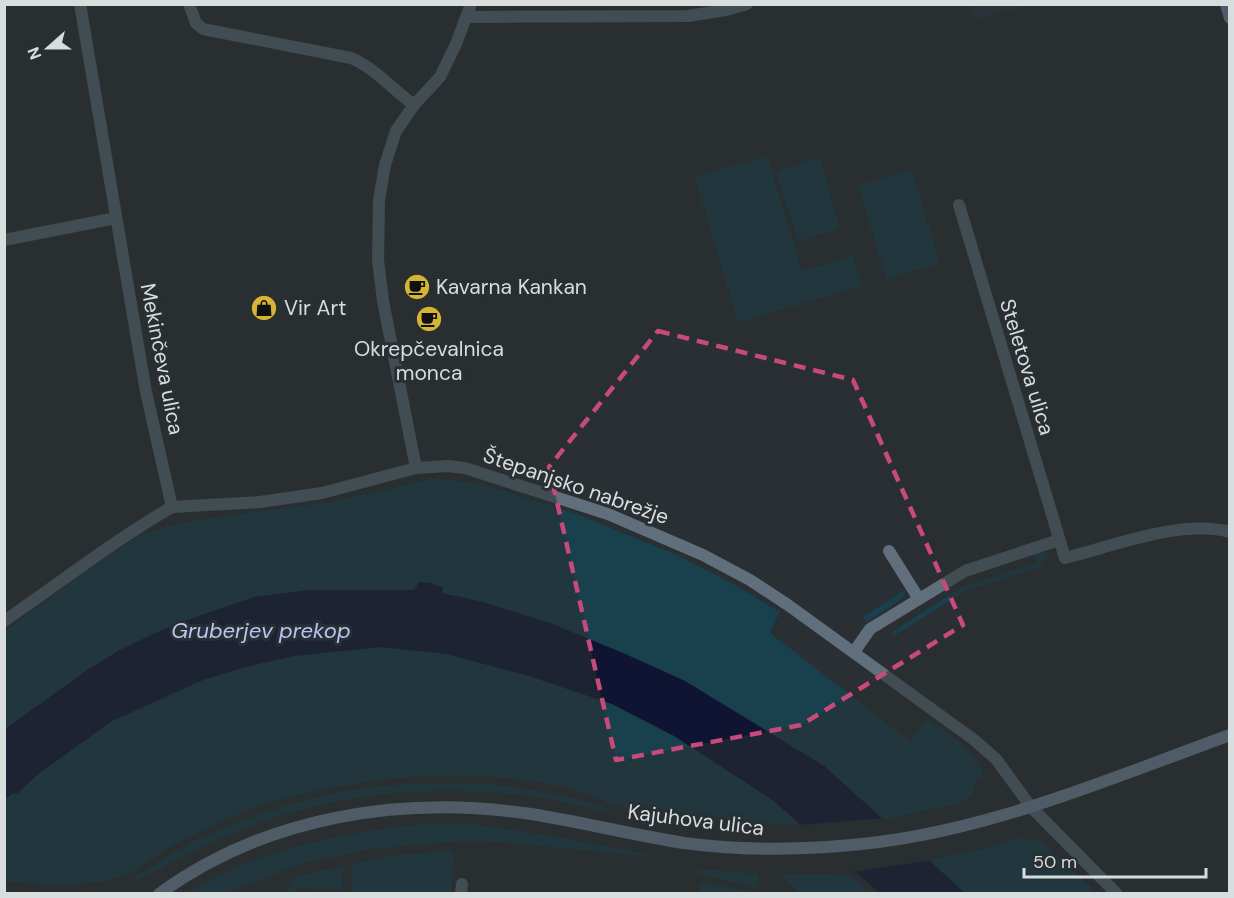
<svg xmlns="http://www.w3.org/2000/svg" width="1234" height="898" font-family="'DM Sans',sans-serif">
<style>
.built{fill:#2c393e}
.green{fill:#18404d}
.water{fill:#0f1433}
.pier{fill:#292f32}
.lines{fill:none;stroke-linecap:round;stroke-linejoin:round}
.lane{stroke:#616f7d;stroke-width:12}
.street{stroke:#616f7d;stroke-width:12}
.secondary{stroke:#7d93a9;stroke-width:12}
.marked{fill:none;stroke:#c8497c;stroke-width:4.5;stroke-dasharray:12 8;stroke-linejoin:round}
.labels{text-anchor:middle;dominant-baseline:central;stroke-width:6;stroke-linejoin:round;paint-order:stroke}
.poi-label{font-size:21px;fill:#d8ddde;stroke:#292f32;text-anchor:start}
.street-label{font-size:21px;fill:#d8ddde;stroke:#292f32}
.water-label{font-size:22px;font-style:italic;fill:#b7c4f6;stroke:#292f32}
</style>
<rect width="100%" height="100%" fill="#292f32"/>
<path class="built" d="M 970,4 L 1027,4 L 1027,5 L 974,19 Z"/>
<g class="green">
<path d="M 767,156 L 802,271 L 853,256 L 862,286 L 738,322 L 695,177 Z"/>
<path d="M 816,158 L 820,160 L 839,226 L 837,229 L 801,240 L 797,238 L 777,174 L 780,170 Z"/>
<path d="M 911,169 L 940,263 L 887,279 L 858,186 Z"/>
<path d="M 433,479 L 478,483 L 577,514 L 677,555 L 730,582 L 780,612 L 770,633 L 911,742 L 927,719 C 949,735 977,749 983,777 L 976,778 L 971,795 L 961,803 L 883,819 L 824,766 L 685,681 L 623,653 L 550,623 L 457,596 L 415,590 L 308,590 L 210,612 L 164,629 L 120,650 L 86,671 L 5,729 L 4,632 L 88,570 L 142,534 L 190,521 L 332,502 Z"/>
<path d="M 1043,552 L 1049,553 L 1041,567 L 965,591 L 895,635 L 892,632 L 962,587 L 1036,563 L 1034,554 Z"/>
<path d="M 906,589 L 903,598 L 867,622 L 863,617 Z"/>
<path d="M 381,647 L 447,654 L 529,676 L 612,704 L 674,735 L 771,799 L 801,824 C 741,824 683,820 625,808 C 608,804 594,795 578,791 C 514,772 435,773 370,781 C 313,789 256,803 205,829 C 189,837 172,845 157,855 C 146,862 135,871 122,876 C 86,889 42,883 5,882 L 6,799 C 15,789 27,784 37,775 L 112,721 L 203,680 L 245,667 L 294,656 Z"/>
<path d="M 445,783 C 501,783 555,791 608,809 L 607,812 C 576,805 544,797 512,794 C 425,785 333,794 251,826 C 227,835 203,846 180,858 C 162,868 146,877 127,883 C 151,867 175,851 201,838 C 255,813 313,796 372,787 C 396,784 421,785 445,783 Z"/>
<path d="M 473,824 L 551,836 L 668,858 L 486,841 L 462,841 L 369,849 L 301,864 L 225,893 L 188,893 C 254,852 332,834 409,826 C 430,823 452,825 473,824 Z"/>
<path d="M 1016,838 L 1031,841 L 1037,838 L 1097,893 L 965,893 L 930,860 L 980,850 Z"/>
<path d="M 454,851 L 451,893 L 381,894 L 351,891 L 352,864 L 398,855 Z"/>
<path d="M 343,866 L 342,890 L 297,887 L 296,893 L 289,893 L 289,886 L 295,877 Z"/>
<path d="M 695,869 L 758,874 L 756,887 L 703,875 Z"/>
<path d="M 800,874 L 850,875 L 869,893 L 800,893 L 789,883 L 783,875 Z"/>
<path d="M 700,882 L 755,893 L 698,893 Z"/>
</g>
<path class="water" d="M 419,582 L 432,583 L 443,588 L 442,593 L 483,602 L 550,623 L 623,653 L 685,681 L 824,766 L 965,893 L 880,893 L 771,799 L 674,736 L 612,704 L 529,676 L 447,654 L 381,647 L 294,656 L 245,667 L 203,680 L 112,721 L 37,775 L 18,793 L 11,794 L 6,799 L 5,805 L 5,729 L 86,671 L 120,650 L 164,629 L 210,612 L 254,597 L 308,590 L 414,590 Z"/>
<path class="pier" d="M 887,818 L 934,860 L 852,872 L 797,825 Z"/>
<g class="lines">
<g class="lane">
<path d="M 189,4 L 196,23 L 203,29 L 351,58 C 375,68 393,90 414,105"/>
<path d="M 467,17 L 688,16 L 726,10 L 747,4"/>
<path d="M 959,205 L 1065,558 C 1113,546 1181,519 1230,532"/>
<path d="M 4,240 L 116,218"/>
<path d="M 889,551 L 919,599"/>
<path d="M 4,621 C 60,583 113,541 172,507"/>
<path d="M 461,894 L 462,884"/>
</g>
<g class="street">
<path d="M 80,4 L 146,392 L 172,507 L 260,502 L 322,493 L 416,468 L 448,466 L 465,468 L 608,514 L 703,555 L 750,580 L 788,605 L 973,739 L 996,759 L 1031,807 L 1117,894"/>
<path d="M 416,468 L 383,301 L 378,260 L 379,200 L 385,165 L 396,131 L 414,105 L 440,77 L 456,44 L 471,4"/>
<path d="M 854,652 L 870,629 L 965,571 L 1059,540"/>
</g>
<g class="secondary">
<path d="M 1226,4 L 1230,18"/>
<path d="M 159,894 C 266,816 402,795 531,814 C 582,822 633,835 684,843 C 735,850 789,850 840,846 C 976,837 1103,781 1230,735"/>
</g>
</g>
<path d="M0 0H1234V898H0ZM 658,331 L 853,380 L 963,625 L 801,725 L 616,760 L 549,467 Z" fill="#292f32" fill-opacity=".55" fill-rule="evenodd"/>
<path class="marked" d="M 658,331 L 853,380 L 963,625 L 801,725 L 616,760 L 549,467 Z"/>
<defs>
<g id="cafe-disc" transform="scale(1.35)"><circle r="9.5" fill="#d6b534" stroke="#292f32"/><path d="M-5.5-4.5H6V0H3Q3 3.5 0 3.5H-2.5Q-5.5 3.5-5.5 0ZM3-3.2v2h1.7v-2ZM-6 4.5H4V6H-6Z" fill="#111"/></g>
<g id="shop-disc" transform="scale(1.35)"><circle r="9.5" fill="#d6b534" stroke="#292f32"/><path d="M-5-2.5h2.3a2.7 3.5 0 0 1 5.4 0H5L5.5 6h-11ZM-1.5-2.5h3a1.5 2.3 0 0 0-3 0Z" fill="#111"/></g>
</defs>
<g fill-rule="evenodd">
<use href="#cafe-disc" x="417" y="287"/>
<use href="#shop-disc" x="264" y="308"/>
<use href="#cafe-disc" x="429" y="319"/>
</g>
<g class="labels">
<g class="poi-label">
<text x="436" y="287">Kavarna Kankan</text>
<text x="284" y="308">Vir Art</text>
<text x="429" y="349" text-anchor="middle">Okrepčevalnica<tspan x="429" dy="24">monca</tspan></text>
</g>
<g class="street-label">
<text transform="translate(162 359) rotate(79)">Mekinčeva ulica</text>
<text transform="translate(1027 367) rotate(73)">Steletova ulica</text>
<text transform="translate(576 486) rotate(19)">Štepanjsko nabrežje</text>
<text transform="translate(696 820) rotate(7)">Kajuhova ulica</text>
</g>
<g class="water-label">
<text x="261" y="630">Gruberjev prekop</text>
</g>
</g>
<rect width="1234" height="898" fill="none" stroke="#d8ddde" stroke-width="12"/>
<g transform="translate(48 48) rotate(249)" stroke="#292f32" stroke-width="4.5" paint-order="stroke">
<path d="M0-4.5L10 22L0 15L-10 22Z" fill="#d8ddde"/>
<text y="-9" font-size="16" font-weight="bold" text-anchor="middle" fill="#d8ddde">N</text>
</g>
<path d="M1024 868v9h182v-9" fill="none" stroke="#d8ddde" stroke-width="3"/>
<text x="1033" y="868" font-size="18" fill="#d8ddde" stroke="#292f32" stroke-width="4.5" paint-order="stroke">50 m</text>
</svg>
